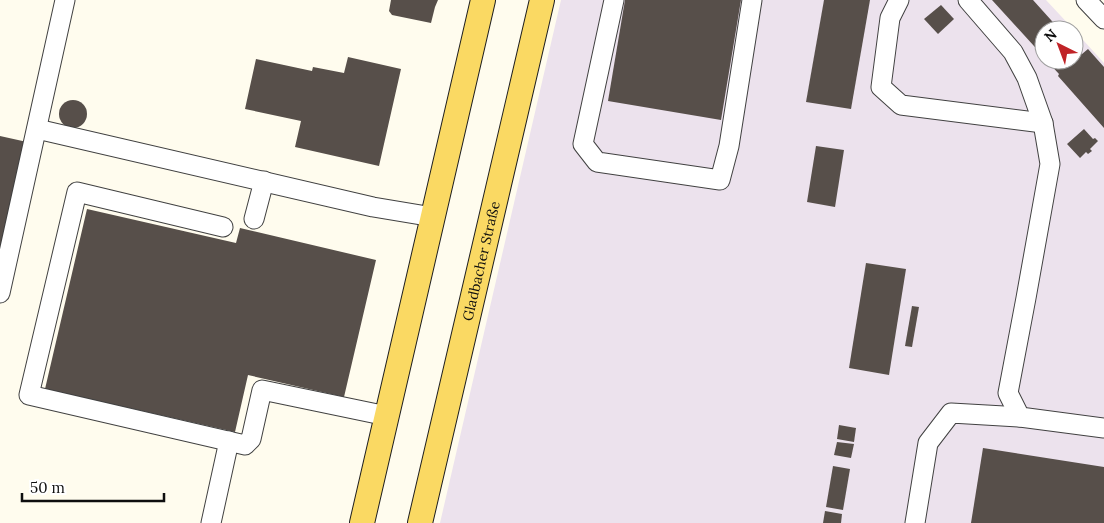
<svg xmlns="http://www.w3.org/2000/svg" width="1104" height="523" font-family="Lora,serif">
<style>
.industrial{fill:#ece2ed}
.building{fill:#574f4a}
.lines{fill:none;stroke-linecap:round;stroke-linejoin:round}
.minor-casing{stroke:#414141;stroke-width:21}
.major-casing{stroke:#1f1f1f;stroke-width:26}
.minor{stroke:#fff;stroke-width:19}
.major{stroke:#fad963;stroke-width:24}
.labels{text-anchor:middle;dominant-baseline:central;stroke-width:5;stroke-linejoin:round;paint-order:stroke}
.street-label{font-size:14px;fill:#0e0e0e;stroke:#fff}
</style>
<rect width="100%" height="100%" fill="#fffcee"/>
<path class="industrial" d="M 561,0 L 1046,0 L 1074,30 L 1044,30 L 1044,60 L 1074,60 L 1074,30 L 1104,63 L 1104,523 L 440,523 Z"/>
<g class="building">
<path d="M 391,0 L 438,0 L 435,7 L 431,23 L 392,15 L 389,11 Z"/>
<path d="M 625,0 L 741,0 L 721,120 L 608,101 Z"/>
<path d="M 824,0 L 870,0 L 851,109 L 806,102 Z"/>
<path d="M 992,0 L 1033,0 L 1060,30 L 1044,30 L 1044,57 Z"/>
<path d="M 941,5 L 954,19 L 938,34 L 924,19 Z"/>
<path d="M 1074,45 L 1082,54 L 1088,49 L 1104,67 L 1104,128 L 1058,76 L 1059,74 L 1046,60 L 1074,60 Z"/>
<path d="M 348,57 L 401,69 L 379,166 L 295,147 L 301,121 L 245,109 L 256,59 L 312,71 L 313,67 L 344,73 Z"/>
<circle cx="73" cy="114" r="14"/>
<path d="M 1084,129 L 1093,139 L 1095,138 L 1098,141 L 1090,149 L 1092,151 L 1088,154 L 1086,152 L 1080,158 L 1067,144 Z"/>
<path d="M 0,136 L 27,142 L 0,267 Z"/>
<path d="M 816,146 L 844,150 L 835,207 L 807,202 Z"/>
<path d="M 87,209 L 236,243 L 240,228 L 376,260 L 344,397 L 248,375 L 235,432 L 45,389 Z"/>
<path d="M 866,263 L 906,269 L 889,375 L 849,368 Z"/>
<path d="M 912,306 L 919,307 L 912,347 L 905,346 Z"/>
<path d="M 839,425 L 856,428 L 854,442 L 837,439 Z"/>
<path d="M 837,442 L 854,444 L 851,458 L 834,455 Z"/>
<path d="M 983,448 L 1104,467 L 1104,523 L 971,523 Z"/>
<path d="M 833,466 L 850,469 L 843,510 L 826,507 Z"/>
<path d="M 825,511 L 842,514 L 841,523 L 823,523 Z"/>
</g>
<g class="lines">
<g class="minor-casing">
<g id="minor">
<path d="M 614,0 L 583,144 L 597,162 L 720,180 L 729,146 L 752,0"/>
<path d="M 899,0 L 890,18 L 881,87 L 901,105 L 1043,123"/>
<path d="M 968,0 L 1013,52 L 1027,78 L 1043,123 L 1050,164 L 1026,298 L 1008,393 L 1020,417 L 1104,428"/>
<path d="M 1086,0 L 1104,19"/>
<path d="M 37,129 L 373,207 L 433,217"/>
<path d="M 254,219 L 264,181"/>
<path d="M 223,227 L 77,192 L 29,395 L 245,445 L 251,439 L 262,390 L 387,416"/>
<path d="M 0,293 L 65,0"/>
<path d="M 211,523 L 229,441"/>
<path d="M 915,523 L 928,443 L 951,413 L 1020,417"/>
</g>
</g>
<g class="major-casing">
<g id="major">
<path d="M 362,523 L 483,0"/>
<path id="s1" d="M 420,523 L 542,0"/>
</g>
</g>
<use href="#minor" class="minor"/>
<use href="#major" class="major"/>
</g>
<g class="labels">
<g class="street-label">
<text stroke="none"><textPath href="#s1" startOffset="269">Gladbacher Straße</textPath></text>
</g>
</g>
<g transform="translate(1059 45) rotate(318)"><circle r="24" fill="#ffffff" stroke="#9f9f9f"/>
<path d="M0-4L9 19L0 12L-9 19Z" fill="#c02327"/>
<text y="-8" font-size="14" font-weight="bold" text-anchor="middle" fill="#0e0e0e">N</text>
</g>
<path d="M22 493v8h142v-8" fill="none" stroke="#0e0e0e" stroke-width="2.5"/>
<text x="30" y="493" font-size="15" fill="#0e0e0e" stroke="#ffffff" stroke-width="4" paint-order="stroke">50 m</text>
</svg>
